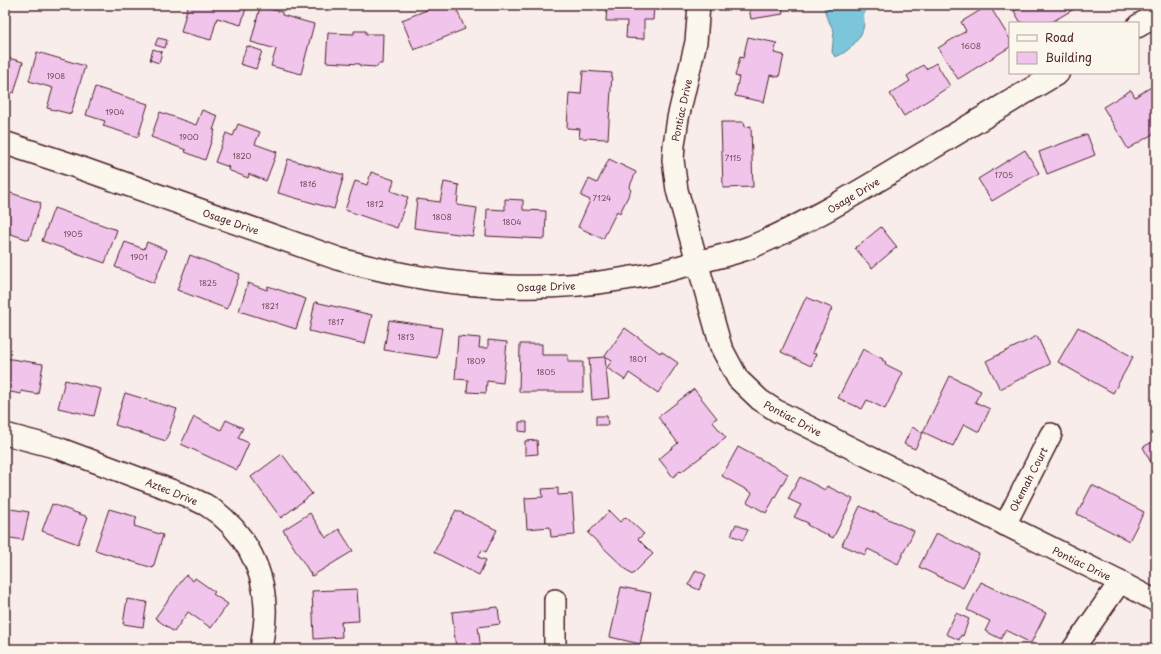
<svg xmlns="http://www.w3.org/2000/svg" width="1161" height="654" font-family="'Playpen Sans',sans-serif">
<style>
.water{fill:#7bc6db;stroke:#678395}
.building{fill:#f1c5eb;stroke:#4a1f2b}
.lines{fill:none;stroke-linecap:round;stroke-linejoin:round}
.minor-casing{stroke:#4a1f2b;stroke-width:24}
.tertiary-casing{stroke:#4a1f2b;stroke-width:25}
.minor{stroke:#fbf7ec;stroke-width:21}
.tertiary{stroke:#fbf7ec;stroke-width:22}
.labels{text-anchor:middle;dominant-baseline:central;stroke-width:3;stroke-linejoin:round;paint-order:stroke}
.number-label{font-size:8px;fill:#74485b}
.street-label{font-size:10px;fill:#4a1f2b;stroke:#fbf7ec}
</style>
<rect width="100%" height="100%" fill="#f9edec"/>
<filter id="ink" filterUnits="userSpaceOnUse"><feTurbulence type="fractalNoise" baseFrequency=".025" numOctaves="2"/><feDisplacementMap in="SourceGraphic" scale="8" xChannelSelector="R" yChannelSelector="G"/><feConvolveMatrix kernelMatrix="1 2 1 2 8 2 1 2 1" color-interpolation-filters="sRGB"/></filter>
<g filter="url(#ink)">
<path class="water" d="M 824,5 L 868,5 C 860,16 866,18 863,29 C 860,40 846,54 835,57 L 832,52 L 834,31 L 826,16 Z"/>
<g class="building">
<path d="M 188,5 L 247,5 L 241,25 L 217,18 L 211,40 L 181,32 Z"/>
<path d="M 439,5 L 455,5 L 465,29 L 414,50 L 402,20 Z"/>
<path d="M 607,5 L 654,5 L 653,20 L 644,20 L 644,39 L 626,38 L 627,21 L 606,21 Z"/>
<path d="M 745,5 L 782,5 L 783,14 L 751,19 L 749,7 L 746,7 Z"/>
<path d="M 989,5 L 1010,39 L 1010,47 L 958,79 L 938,48 L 966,31 L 961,22 Z"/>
<path d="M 1013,5 L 1072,5 L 1074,9 L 1050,23 L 1021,23 L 1014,11 L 1016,10 Z"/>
<path d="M 260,7 L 282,12 L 282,15 L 314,24 L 301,74 L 271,66 L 276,49 L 251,42 Z"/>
<path d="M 354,31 L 366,31 L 366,34 L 383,34 L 382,64 L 378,64 L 377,67 L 360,66 L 360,64 L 326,62 L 328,33 L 354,34 Z"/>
<path d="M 748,37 L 777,43 L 774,53 L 784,55 L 779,77 L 770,75 L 764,102 L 735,96 L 739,77 L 735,76 L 740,57 L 743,58 Z"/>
<path d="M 158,38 L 167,40 L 165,48 L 155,45 Z"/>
<path d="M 247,46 L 262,51 L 256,69 L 240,64 Z"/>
<path d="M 153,49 L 162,52 L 159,63 L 150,60 Z"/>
<path d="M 37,52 L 85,66 L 71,114 L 47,108 L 53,88 L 29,81 Z"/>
<path d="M 5,57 L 23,62 L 14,93 L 5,90 Z"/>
<path d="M 936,63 L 950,86 L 904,116 L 890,94 L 910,81 L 907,76 L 923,65 L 926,69 Z"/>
<path d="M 583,71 L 612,73 L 608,139 L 579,138 L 580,129 L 567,128 L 569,93 L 581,94 Z"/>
<path d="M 1156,84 L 1156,132 L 1128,149 L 1103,107 L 1131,90 L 1135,97 Z"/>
<path d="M 95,87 L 148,104 L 138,137 L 103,126 L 105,121 L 86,115 Z"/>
<path d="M 202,110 L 218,116 L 213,130 L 215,130 L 205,160 L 185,152 L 186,150 L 151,137 L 160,112 L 196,125 Z"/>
<path d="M 721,122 L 744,122 L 745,127 L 751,126 L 753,187 L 723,188 Z"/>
<path d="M 238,124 L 260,132 L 255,144 L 277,152 L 266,181 L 249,174 L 248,178 L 228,170 L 229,167 L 215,162 L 226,133 L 233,136 Z"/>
<path d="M 1087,134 L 1095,155 L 1047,174 L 1039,152 Z"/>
<path d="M 1025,150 L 1039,173 L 992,201 L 978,179 Z"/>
<path d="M 288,159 L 344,175 L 334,209 L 278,193 Z"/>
<path d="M 609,159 L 636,172 L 629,188 L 631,190 L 620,213 L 617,211 L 603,239 L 578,227 L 590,200 L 581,196 L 589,179 L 597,183 Z"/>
<path d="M 371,172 L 394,180 L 391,191 L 408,197 L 397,228 L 345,210 L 355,181 L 367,185 Z"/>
<path d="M 444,182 L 459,185 L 457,205 L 477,208 L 473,236 L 414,228 L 417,199 L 440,202 Z"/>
<path d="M 5,191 L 41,203 L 29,240 L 5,232 Z"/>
<path d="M 505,199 L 523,200 L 523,210 L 546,211 L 545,239 L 486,236 L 487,209 L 505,210 Z"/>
<path d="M 54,208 L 117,230 L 105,263 L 42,241 Z"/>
<path d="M 881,227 L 897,247 L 872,268 L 855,248 Z"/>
<path d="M 125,242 L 144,249 L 147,242 L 167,250 L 154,283 L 115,267 Z"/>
<path d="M 190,255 L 240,274 L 227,309 L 177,290 Z"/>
<path d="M 248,283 L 267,290 L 268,286 L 306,299 L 296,329 L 239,311 Z"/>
<path d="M 806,297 L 832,308 L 812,353 L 816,354 L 811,366 L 781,352 Z"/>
<path d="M 315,302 L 372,315 L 365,344 L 309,331 Z"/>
<path d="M 389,320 L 442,328 L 437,358 L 384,350 Z"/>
<path d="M 1078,327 L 1133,357 L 1113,393 L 1058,362 Z"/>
<path d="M 625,328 L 660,353 L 661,351 L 678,363 L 658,393 L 629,373 L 625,380 L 607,368 L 612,360 L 605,356 Z"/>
<path d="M 458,336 L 480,338 L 479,348 L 488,348 L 488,340 L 507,342 L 503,383 L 487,381 L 486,393 L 467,392 L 468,380 L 455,379 Z"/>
<path d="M 1037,336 L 1050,364 L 1000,389 L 986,361 Z"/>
<path d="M 520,344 L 542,344 L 542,355 L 568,355 L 568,362 L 583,362 L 583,392 L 519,392 Z"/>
<path d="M 863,349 L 883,359 L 882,360 L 886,362 L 885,364 L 903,373 L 885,409 L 867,400 L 862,409 L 838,398 Z"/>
<path d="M 605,357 L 609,398 L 592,400 L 589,358 Z"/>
<path d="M 5,358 L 43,364 L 38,394 L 21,391 L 21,394 L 5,391 Z"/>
<path d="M 950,376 L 981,391 L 975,402 L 990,409 L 979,432 L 964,424 L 953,446 L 923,432 Z"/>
<path d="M 65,380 L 101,389 L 94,416 L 58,408 Z"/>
<path d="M 694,389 L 717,418 L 712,421 L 726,438 L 681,472 L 680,471 L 673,477 L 659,459 L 678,443 L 658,417 Z"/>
<path d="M 125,393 L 177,409 L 166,441 L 115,425 Z"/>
<path d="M 596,416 L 607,416 L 608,425 L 596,425 Z"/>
<path d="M 194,417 L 221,430 L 226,420 L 243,428 L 238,438 L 249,443 L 237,470 L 181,444 Z"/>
<path d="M 519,422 L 527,422 L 527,432 L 519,431 Z"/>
<path d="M 912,427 L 923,433 L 915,449 L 904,444 Z"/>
<path d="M 537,440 L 538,454 L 525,455 L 525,441 Z"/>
<path d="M 1156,440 L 1156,458 L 1150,461 L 1143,447 Z"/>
<path d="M 738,447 L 788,474 L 766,513 L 747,502 L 752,493 L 722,476 Z"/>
<path d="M 282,454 L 312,494 L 281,518 L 251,477 Z"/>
<path d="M 800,477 L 825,490 L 827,486 L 853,499 L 833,538 L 807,525 L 808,523 L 794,517 L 801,505 L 788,499 Z"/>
<path d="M 1092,485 L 1144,512 L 1129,541 L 1077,514 Z"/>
<path d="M 558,488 L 558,495 L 572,494 L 575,535 L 551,537 L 550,527 L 527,529 L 525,498 L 543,497 L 542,489 Z"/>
<path d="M 52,504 L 88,517 L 78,544 L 42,531 Z"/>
<path d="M 860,506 L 914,531 L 898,564 L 868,549 L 865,555 L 842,545 Z"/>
<path d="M 5,508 L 29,512 L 23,540 L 5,537 Z"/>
<path d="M 109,509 L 137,517 L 134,526 L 163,535 L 153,568 L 95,550 Z"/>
<path d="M 456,510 L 497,530 L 486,552 L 482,550 L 478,557 L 486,560 L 479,575 L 434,552 Z"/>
<path d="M 609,511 L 620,522 L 626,517 L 644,534 L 638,539 L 653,554 L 632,575 L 588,533 Z"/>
<path d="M 310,513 L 326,538 L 339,529 L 353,551 L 312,576 L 283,530 Z"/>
<path d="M 736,524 L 748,530 L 743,540 L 731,535 Z"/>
<path d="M 936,533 L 979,554 L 963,588 L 919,567 Z"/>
<path d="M 696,570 L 706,575 L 699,590 L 688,585 Z"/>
<path d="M 186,575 L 193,581 L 195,578 L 215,592 L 213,594 L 228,604 L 211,628 L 188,612 L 174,632 L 155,618 Z"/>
<path d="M 981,582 L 1046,613 L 1031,643 L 1005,630 L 1001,639 L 985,631 L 990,621 L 967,610 Z"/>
<path d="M 621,587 L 651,593 L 640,644 L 610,637 Z"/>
<path d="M 357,589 L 359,621 L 341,622 L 342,637 L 314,639 L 312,591 Z"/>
<path d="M 127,599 L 147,602 L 143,627 L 123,624 Z"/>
<path d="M 498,607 L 500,624 L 478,627 L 481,649 L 456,649 L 452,612 Z"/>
<path d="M 956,613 L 969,619 L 963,636 L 961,635 L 959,640 L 946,634 Z"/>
<rect x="15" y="648" width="46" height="1"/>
</g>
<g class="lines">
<g class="minor-casing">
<g id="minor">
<path d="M 699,5 L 696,42 L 678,118 L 674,145 L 673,160 L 677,190 L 721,347 L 738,379 L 760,400 L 777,411 L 1120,582 L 1156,601"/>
<path d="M 5,434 L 58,448 L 187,496 C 193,499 200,502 206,505 C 241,526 264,566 265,607 C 266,621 263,635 261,649"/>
<path d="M 1005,525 L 1051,434"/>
<path d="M 555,649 L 555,600"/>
<path d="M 1073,649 L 1120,582"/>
</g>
</g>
<g class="tertiary-casing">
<g id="tertiary">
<path d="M 1138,26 L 1156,15"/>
<path d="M 5,143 L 69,164 L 339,259 C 431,285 528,295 623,279 C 634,277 646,276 657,273 C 670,270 682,266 695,263 C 713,258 733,254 751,247 C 804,225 852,196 902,166 C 954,135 1006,104 1058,73"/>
</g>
</g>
<use href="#minor" class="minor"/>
<use href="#tertiary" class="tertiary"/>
</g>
</g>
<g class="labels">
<g class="number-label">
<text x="971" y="46">1608</text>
<text x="56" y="76">1908</text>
<text x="115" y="112">1904</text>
<text x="189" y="137">1900</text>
<text x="242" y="156">1820</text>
<text x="733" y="158">7115</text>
<text x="1004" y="175">1705</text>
<text x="308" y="184">1816</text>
<text x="602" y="198">7124</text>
<text x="375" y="204">1812</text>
<text x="442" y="217">1808</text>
<text x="512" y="222">1804</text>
<text x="73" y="234">1905</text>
<text x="139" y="257">1901</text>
<text x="208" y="283">1825</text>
<text x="270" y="306">1821</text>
<text x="336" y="322">1817</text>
<text x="406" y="337">1813</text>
<text x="638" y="359">1801</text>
<text x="476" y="361">1809</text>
<text x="546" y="372">1805</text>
</g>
<g class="street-label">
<text transform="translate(681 110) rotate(-78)">Pontiac Drive</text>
<text transform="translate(853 195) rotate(-31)">Osage Drive</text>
<text transform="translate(231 221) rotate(19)">Osage Drive</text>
<text transform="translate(546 286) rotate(-2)">Osage Drive</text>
<text transform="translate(793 418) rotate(28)">Pontiac Drive</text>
<text transform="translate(1028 479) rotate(-63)">Okemah Court</text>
<text transform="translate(172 491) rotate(22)">Aztec Drive</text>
<text transform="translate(1082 563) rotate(26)">Pontiac Drive</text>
</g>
</g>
<rect width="1161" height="654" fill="none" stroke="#fbf7ec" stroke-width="20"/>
<rect x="10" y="10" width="1141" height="634" fill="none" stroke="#4a1f2b" stroke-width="1.5" filter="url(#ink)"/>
<rect x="1009" y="22" width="130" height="52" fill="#fbf7ec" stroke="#b4a19f"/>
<rect x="1017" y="35" width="20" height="6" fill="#fbf7ec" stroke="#b4a19f"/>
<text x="1045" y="42" font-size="12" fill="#4a1f2b">Road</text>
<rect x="1017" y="52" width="20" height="12" fill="#f1c5eb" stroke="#b4a19f"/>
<text x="1045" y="62" font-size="12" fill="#4a1f2b">Building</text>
</svg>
